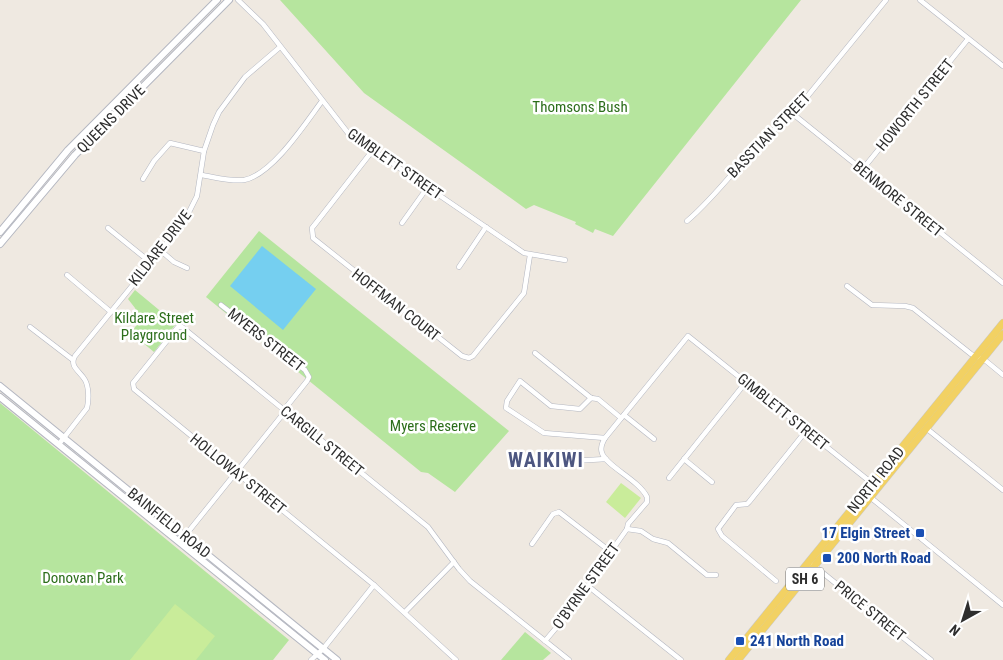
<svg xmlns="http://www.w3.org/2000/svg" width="1003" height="660" font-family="'Roboto Condensed',sans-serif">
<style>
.green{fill:#b6e59e}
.pitch{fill:#c9ec9a}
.water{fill:#75cff0}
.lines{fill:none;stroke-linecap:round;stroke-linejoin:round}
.minor-casing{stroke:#b4b7c1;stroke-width:5.5}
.secondary-casing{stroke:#b4b7c1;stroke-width:8}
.primary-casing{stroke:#c9c9c9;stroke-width:8}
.minor{stroke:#fff;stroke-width:4.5}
.secondary{stroke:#fff;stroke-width:6}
.primary{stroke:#f2d163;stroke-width:7}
.transit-dot{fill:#1a4fb4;stroke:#fff;stroke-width:2}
.labels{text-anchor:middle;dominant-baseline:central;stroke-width:5;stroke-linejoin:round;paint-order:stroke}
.shield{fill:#fff;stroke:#6d6d6d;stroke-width:1}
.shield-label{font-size:14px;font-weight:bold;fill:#2e2e2e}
.street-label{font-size:15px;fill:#2e2e2e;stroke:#fff}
.park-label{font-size:15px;fill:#2c6e1b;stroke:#fff}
.transit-label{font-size:15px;font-weight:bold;fill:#164399;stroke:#fff;text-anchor:start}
.district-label{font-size:20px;font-weight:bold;letter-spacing:1px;fill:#4d5680;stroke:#fff}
</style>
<rect width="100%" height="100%" fill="#efe9e1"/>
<g class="green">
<path d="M 280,0 L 801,0 L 613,236 L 595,229 L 593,233 L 575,224 L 576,222 L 534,205 L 526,209 L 364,93 Z"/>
<path d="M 259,231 L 509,431 L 455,492 L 428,473 L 421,472 L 206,297 Z"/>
<path d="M 135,290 L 176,324 L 154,352 L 131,333 L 140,320 L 135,308 L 128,299 Z"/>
<path d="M 0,403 L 289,640 L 273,660 L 0,660 Z"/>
<path d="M 525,632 L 551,653 L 543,660 L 501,660 Z"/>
</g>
<g class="pitch">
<path d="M 621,483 L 641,498 L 625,518 L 606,502 Z"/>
<path d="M 175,604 L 215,636 L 196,660 L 130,660 Z"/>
</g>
<path class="water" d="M 262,246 L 316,289 L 283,330 L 230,286 Z"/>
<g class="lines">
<g class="minor-casing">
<g id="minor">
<path d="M 238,0 L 263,24 L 348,133 L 524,253 L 565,260"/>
<path d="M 920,0 L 1003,66"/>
<path d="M 793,114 L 1003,283"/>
<path d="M 373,150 L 316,223 L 312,228 L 313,238 L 462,356 L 469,358 L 473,356 L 524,293 L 530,255"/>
<path d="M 862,170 L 968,39"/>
<path d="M 201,175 C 214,177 231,182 244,180 C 272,175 305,124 322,101"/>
<path d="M 143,179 L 154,161 L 170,143 L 204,151"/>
<path d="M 687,221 C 714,198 736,168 760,142 C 770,131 783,125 793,114 L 886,0"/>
<path d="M 402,223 L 427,188"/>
<path d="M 108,228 L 150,262"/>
<path d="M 160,250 L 174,262 L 187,268"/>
<path d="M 459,267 L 486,227"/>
<path d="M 67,275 L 111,312"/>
<path d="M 847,286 L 872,305 L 905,306 L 913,308 L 971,354 L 986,361 L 1003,375"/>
<path d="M 30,327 L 73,360"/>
<path d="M 535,353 L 591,398 L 598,399 L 621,418"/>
<path d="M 591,398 L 580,409 L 551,406 L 520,381 L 507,401 L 506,408 L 544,433 L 605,438"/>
<path d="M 624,415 L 654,439"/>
<path d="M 926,428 L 1003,490"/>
<path d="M 59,444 L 87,408 C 89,400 89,387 85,380 C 80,371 69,367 75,356 L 184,222 L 197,196 L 204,151 L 213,125 L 219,112 L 245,77 L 280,47"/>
<path d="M 684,459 L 712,482"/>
<path d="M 572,461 L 606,459"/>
<path d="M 669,478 L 746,382"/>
<path d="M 870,497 L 1003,605"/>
<path d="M 627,529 L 641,531 L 653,539 L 668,543 L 707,575 L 716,575"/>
<path d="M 184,537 L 283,414 L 287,406 L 307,381 L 309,377 L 305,370 L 221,305"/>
<path d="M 532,544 L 553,514 L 559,512 L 611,552"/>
<path d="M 813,565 L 931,660"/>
<path d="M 776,581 L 722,536 L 718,529 L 736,505 L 747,504 L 749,502 L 806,431"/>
<path d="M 588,586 L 681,660"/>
<path d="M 405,612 L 454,562"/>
<path d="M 545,641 L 582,597 L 595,574 L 627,529 L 628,524 L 647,502 L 647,497 C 639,480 606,466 602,453 C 600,448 602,443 605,438 L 688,336 L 873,484"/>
<path d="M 311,660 L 323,649 L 374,585"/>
<path d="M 456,660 L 374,585 L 134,389 L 133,383 L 178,327 L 182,327 L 428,527 L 459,569 L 470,581 L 569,660"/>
</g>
</g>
<g class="secondary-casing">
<g id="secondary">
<path d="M 0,232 L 68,150 L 217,0"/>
<path d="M 0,244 L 75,155 L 229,0"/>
<path d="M 0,386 L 337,660"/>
<path d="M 0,397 L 325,660"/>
</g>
</g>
<g class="primary-casing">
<g id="primary">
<path d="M 729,660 L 1003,323"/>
<path d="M 738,660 L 1003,334"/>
</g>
</g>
<use href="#minor" class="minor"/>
<use href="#secondary" class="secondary"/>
<use href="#primary" class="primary"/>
</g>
<g class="transit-dot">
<rect x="915" y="528" width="10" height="10" rx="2.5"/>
<rect x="822" y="553" width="10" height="10" rx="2.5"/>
<rect x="735" y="636" width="10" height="10" rx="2.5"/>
</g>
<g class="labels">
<rect class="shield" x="786" y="567.5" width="38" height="23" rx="4"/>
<g class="shield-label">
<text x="805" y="579">SH 6</text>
</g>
<g class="street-label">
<text transform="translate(915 105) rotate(-51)">HOWORTH STREET</text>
<text transform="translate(111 119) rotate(-45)">QUEENS DRIVE</text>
<text transform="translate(769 135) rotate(-46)">BASSTIAN STREET</text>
<text transform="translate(395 164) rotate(35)">GIMBLETT STREET</text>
<text transform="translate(898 199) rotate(39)">BENMORE STREET</text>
<text transform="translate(160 248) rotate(-52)">KILDARE DRIVE</text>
<text transform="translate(396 305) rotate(38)">HOFFMAN COURT</text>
<text transform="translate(266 340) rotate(38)">MYERS STREET</text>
<text transform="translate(783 412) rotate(39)">GIMBLETT STREET</text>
<text transform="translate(322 441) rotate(39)">CARGILL STREET</text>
<text transform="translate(238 474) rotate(39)">HOLLOWAY STREET</text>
<text transform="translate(876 480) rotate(-51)">NORTH ROAD</text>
<text transform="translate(169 523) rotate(39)">BAINFIELD ROAD</text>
<text transform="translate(586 586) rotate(-54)">O'BYRNE STREET</text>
<text transform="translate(870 611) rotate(39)">PRICE STREET</text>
</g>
<g class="park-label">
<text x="580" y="107">Thomsons Bush</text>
<text x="154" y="318">Kildare Street<tspan x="154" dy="17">Playground</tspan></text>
<text x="433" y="426">Myers Reserve</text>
<text x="83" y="578">Donovan Park</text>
</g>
<g class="transit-label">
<text x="910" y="533" text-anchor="end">17 Elgin Street</text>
<text x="837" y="558">200 North Road</text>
<text x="750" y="641">241 North Road</text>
</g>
<g class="district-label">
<text x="546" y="460">WAIKIWI</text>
</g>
</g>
<g transform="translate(963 620) rotate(219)" stroke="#ffffff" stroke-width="4" paint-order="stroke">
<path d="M0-4L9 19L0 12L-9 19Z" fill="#2e2e2e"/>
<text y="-8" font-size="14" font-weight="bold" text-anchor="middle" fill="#2e2e2e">N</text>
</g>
</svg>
